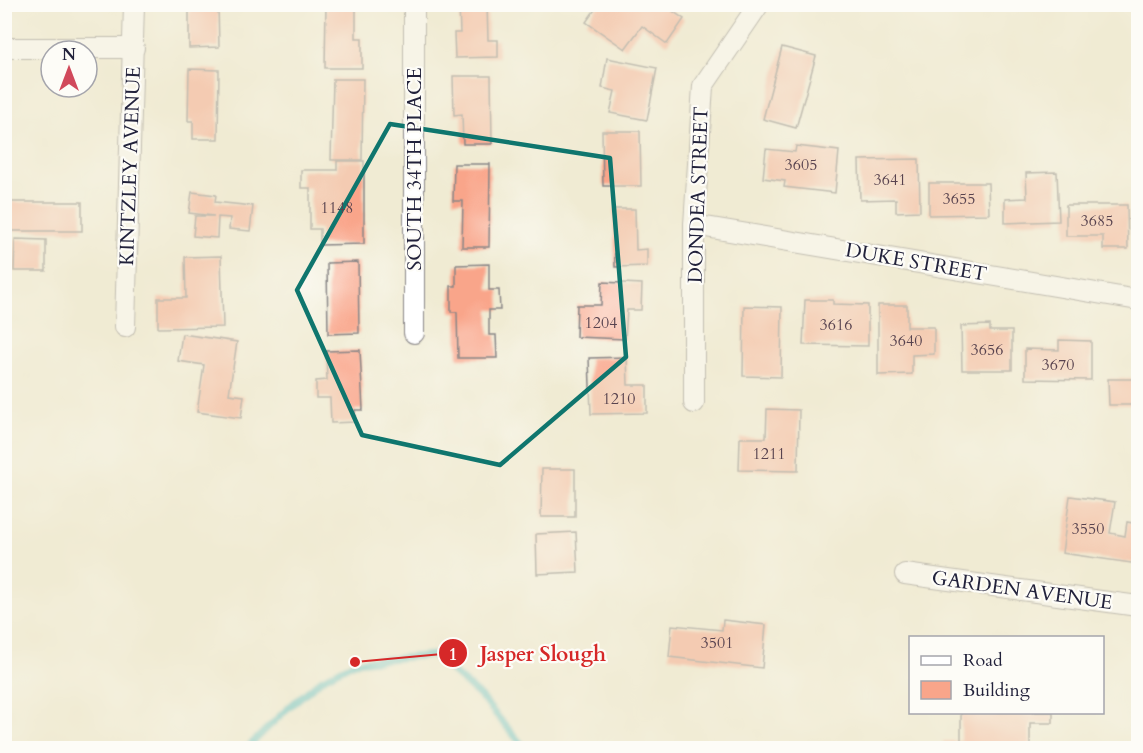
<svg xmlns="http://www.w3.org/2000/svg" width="1143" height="753" font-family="Cardo,serif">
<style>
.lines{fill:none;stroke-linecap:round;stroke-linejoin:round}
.stream{stroke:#4bbac2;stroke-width:7}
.building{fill:#f9a58a}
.street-casing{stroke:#898687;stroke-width:22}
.street{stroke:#fff;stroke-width:20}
.marked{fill:none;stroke:#0f766e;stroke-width:4.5;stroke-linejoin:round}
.labels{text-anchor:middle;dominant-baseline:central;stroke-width:4.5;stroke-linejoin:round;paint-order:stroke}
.number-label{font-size:16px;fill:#58434f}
.street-label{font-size:20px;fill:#22223b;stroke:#fdfcf7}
.leader{fill:none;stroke:#d62828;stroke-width:2}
.callout-dot{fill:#d62828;stroke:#fdfcf7;stroke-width:2}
.mark-label{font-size:18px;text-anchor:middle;font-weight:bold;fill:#fff}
.callout-label{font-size:21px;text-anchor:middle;font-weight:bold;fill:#d62828;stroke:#fdfcf7;stroke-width:4.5;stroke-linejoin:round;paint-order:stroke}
</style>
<rect width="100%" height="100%" fill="#fdfcf7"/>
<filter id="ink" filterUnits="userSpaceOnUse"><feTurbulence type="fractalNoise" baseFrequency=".0167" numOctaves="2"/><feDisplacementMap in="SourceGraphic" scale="12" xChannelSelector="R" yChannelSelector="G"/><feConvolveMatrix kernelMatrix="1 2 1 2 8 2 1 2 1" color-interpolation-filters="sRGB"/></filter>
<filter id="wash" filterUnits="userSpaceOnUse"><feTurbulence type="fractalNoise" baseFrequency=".008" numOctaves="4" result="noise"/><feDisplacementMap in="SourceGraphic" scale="24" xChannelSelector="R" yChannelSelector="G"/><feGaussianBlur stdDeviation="1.35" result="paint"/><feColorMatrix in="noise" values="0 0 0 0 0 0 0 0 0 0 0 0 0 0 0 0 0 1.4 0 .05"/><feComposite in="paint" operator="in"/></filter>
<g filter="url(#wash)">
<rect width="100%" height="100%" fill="#f0ebd3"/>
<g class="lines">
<path class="stream" d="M 247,748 L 288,708 L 322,679 L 355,662 L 433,655 L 479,695 L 525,748"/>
</g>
<g id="blocks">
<g class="building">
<path d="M 189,4 L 218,4 L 219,47 L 189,48 Z"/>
<path d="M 326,4 L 356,4 L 356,38 L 362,38 L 362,68 L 325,68 Z"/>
<path d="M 459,4 L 487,4 L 488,40 L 498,40 L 498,57 L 455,58 L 454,33 L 460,33 Z"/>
<path d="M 599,4 L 606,4 L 611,7 L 613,4 L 662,4 L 684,19 L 667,44 L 642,26 L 625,49 L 586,22 Z"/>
<path d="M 782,47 L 816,56 L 796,128 L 763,119 Z"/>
<path d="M 607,58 L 657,68 L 647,120 L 610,113 L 615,91 L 602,88 Z"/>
<path d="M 189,69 L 219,70 L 218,139 L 193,139 L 193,121 L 188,121 Z"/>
<path d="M 453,76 L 491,76 L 492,144 L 463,144 L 462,114 L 454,115 Z"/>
<path d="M 333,79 L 363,79 L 362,160 L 331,160 Z"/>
<path d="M 602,131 L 640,131 L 641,186 L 603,186 Z"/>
<path d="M 796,146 L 839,151 L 835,193 L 784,187 L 785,181 L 763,178 L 766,149 L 795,152 Z"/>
<path d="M 919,159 L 920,211 L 896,212 L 896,199 L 860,200 L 859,160 Z"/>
<path d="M 337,161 L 364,161 L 364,244 L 320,245 L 320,229 L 310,229 L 310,188 L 301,188 L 301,170 L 337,170 Z"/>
<path d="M 454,164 L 490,164 L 489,247 L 462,247 L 463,201 L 453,201 Z"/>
<path d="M 1057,172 L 1059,221 L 1005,223 L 1005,199 L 1027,198 L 1026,173 Z"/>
<path d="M 929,183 L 988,183 L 989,214 L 929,215 Z"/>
<path d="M 192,192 L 216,195 L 215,202 L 253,206 L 250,231 L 229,229 L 230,218 L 218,217 L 217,238 L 193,236 L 195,216 L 214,216 L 189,213 Z"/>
<rect x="11" y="202" width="71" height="29"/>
<path d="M 1066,205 L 1127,205 L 1128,249 L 1103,249 L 1103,236 L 1066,236 Z"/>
<path d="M 614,209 L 635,209 L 636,250 L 647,249 L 647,266 L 615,267 Z"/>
<path d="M 15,239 L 46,240 L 46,271 L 14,271 Z"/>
<path d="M 221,256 L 223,327 L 158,328 L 158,298 L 186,298 L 185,257 Z"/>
<path d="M 358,262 L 359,333 L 328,334 L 327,263 Z"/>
<path d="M 489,264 L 489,290 L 499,290 L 500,310 L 489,310 L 489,335 L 496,335 L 497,358 L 458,358 L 457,312 L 451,312 L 451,286 L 456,286 L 456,265 Z"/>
<path d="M 602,282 L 642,284 L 641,310 L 627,310 L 625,339 L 576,337 L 577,305 L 601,305 Z"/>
<path d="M 805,300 L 833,300 L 833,304 L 868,305 L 868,346 L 803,345 Z"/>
<path d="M 878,305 L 907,305 L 907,327 L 934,327 L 934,354 L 912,355 L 912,374 L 878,375 Z"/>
<path d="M 744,306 L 782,307 L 781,377 L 743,376 Z"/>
<path d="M 990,325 L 990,331 L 1012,331 L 1012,370 L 962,370 L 961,326 Z"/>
<path d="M 182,334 L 237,342 L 229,394 L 244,396 L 241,418 L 197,412 L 204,365 L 178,361 Z"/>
<path d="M 1059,340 L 1091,341 L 1091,380 L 1025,379 L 1025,349 L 1059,350 Z"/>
<path d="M 360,350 L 363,410 L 355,410 L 355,422 L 331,423 L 330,398 L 316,398 L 316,381 L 327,380 L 326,351 Z"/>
<path d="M 1136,354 L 1138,354 L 1138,405 L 1109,405 L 1108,379 L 1136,379 Z"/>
<path d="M 627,357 L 628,385 L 647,385 L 647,413 L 591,414 L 589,358 Z"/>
<path d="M 767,409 L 799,410 L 798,471 L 739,470 L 740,438 L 766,438 Z"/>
<path d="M 542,469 L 575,469 L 575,517 L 541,517 Z"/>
<path d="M 1070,496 L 1115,502 L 1110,533 L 1125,536 L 1127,522 L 1138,524 L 1138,564 L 1062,553 Z"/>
<path d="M 576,532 L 578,572 L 537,574 L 536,534 Z"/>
<path d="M 723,620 L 766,625 L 762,668 L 669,657 L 672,625 L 722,630 Z"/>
<path d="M 961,712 L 1053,712 L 1053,723 L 1030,723 L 1030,748 L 943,748 L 943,741 L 961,741 Z"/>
</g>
</g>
</g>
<g filter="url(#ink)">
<use href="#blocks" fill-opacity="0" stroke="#898687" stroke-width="1.5"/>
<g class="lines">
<g class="street-casing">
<g id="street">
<path d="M 414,4 L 414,333"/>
<path d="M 4,48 L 134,48"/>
<path d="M 694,225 L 1138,300"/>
<path d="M 125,327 L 134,4"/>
<path d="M 694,403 L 694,225 L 703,86 L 759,4"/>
<path d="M 905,574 L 1138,606"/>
</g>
</g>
<use href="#street" class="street"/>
</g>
</g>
<path d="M0 0H1143V753H0ZM 390,124 L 610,158 L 626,357 L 500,465 L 362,435 L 297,290 Z" fill="#f0ebd3" fill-opacity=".55" fill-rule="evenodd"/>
<path class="marked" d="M 390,124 L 610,158 L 626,357 L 500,465 L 362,435 L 297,290 Z"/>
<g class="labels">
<g class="number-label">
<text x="801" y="165">3605</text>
<text x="890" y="180">3641</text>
<text x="959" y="199">3655</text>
<text x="337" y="208">1148</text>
<text x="1097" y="221">3685</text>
<text x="601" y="323">1204</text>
<text x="836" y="325">3616</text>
<text x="906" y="341">3640</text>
<text x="987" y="350">3656</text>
<text x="1058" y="365">3670</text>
<text x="619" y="399">1210</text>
<text x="769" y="454">1211</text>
<text x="1088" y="529">3550</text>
<text x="717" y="643">3501</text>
</g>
<g class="street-label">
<text transform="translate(130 166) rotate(-88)">KINTZLEY AVENUE</text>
<text transform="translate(414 169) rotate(-90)">SOUTH 34TH PLACE</text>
<text transform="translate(698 195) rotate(-88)">DONDEA STREET</text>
<text transform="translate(916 262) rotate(10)">DUKE STREET</text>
<text transform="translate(1022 590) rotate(8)">GARDEN AVENUE</text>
</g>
</g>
<path class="leader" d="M355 662L453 653"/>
<g class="callout-dot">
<circle cx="355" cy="662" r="6"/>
<circle cx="453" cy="653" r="15"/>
</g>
<g class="mark-label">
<text x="453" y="660">1</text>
</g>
<g class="callout-label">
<text x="543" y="661">Jasper Slough</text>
</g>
<rect width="1143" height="753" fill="none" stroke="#fdfcf7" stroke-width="24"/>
<rect x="909" y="636" width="195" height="78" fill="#fdfcf7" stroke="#a5a5ac" stroke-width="1.5"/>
<rect x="921" y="656" width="30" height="9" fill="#ffffff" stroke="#a5a5ac" stroke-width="1.5"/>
<text x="963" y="666" font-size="18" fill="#22223b">Road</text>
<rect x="921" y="681" width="30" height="18" fill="#f9a58a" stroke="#a5a5ac" stroke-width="1.5"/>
<text x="963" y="696" font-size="18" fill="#22223b">Building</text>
<g transform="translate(69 69)"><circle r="28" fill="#fdfcf7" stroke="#a5a5ac" stroke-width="1.5"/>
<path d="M0-4.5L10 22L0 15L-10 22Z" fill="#d1495b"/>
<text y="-9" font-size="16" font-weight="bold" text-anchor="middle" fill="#22223b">N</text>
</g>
</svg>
